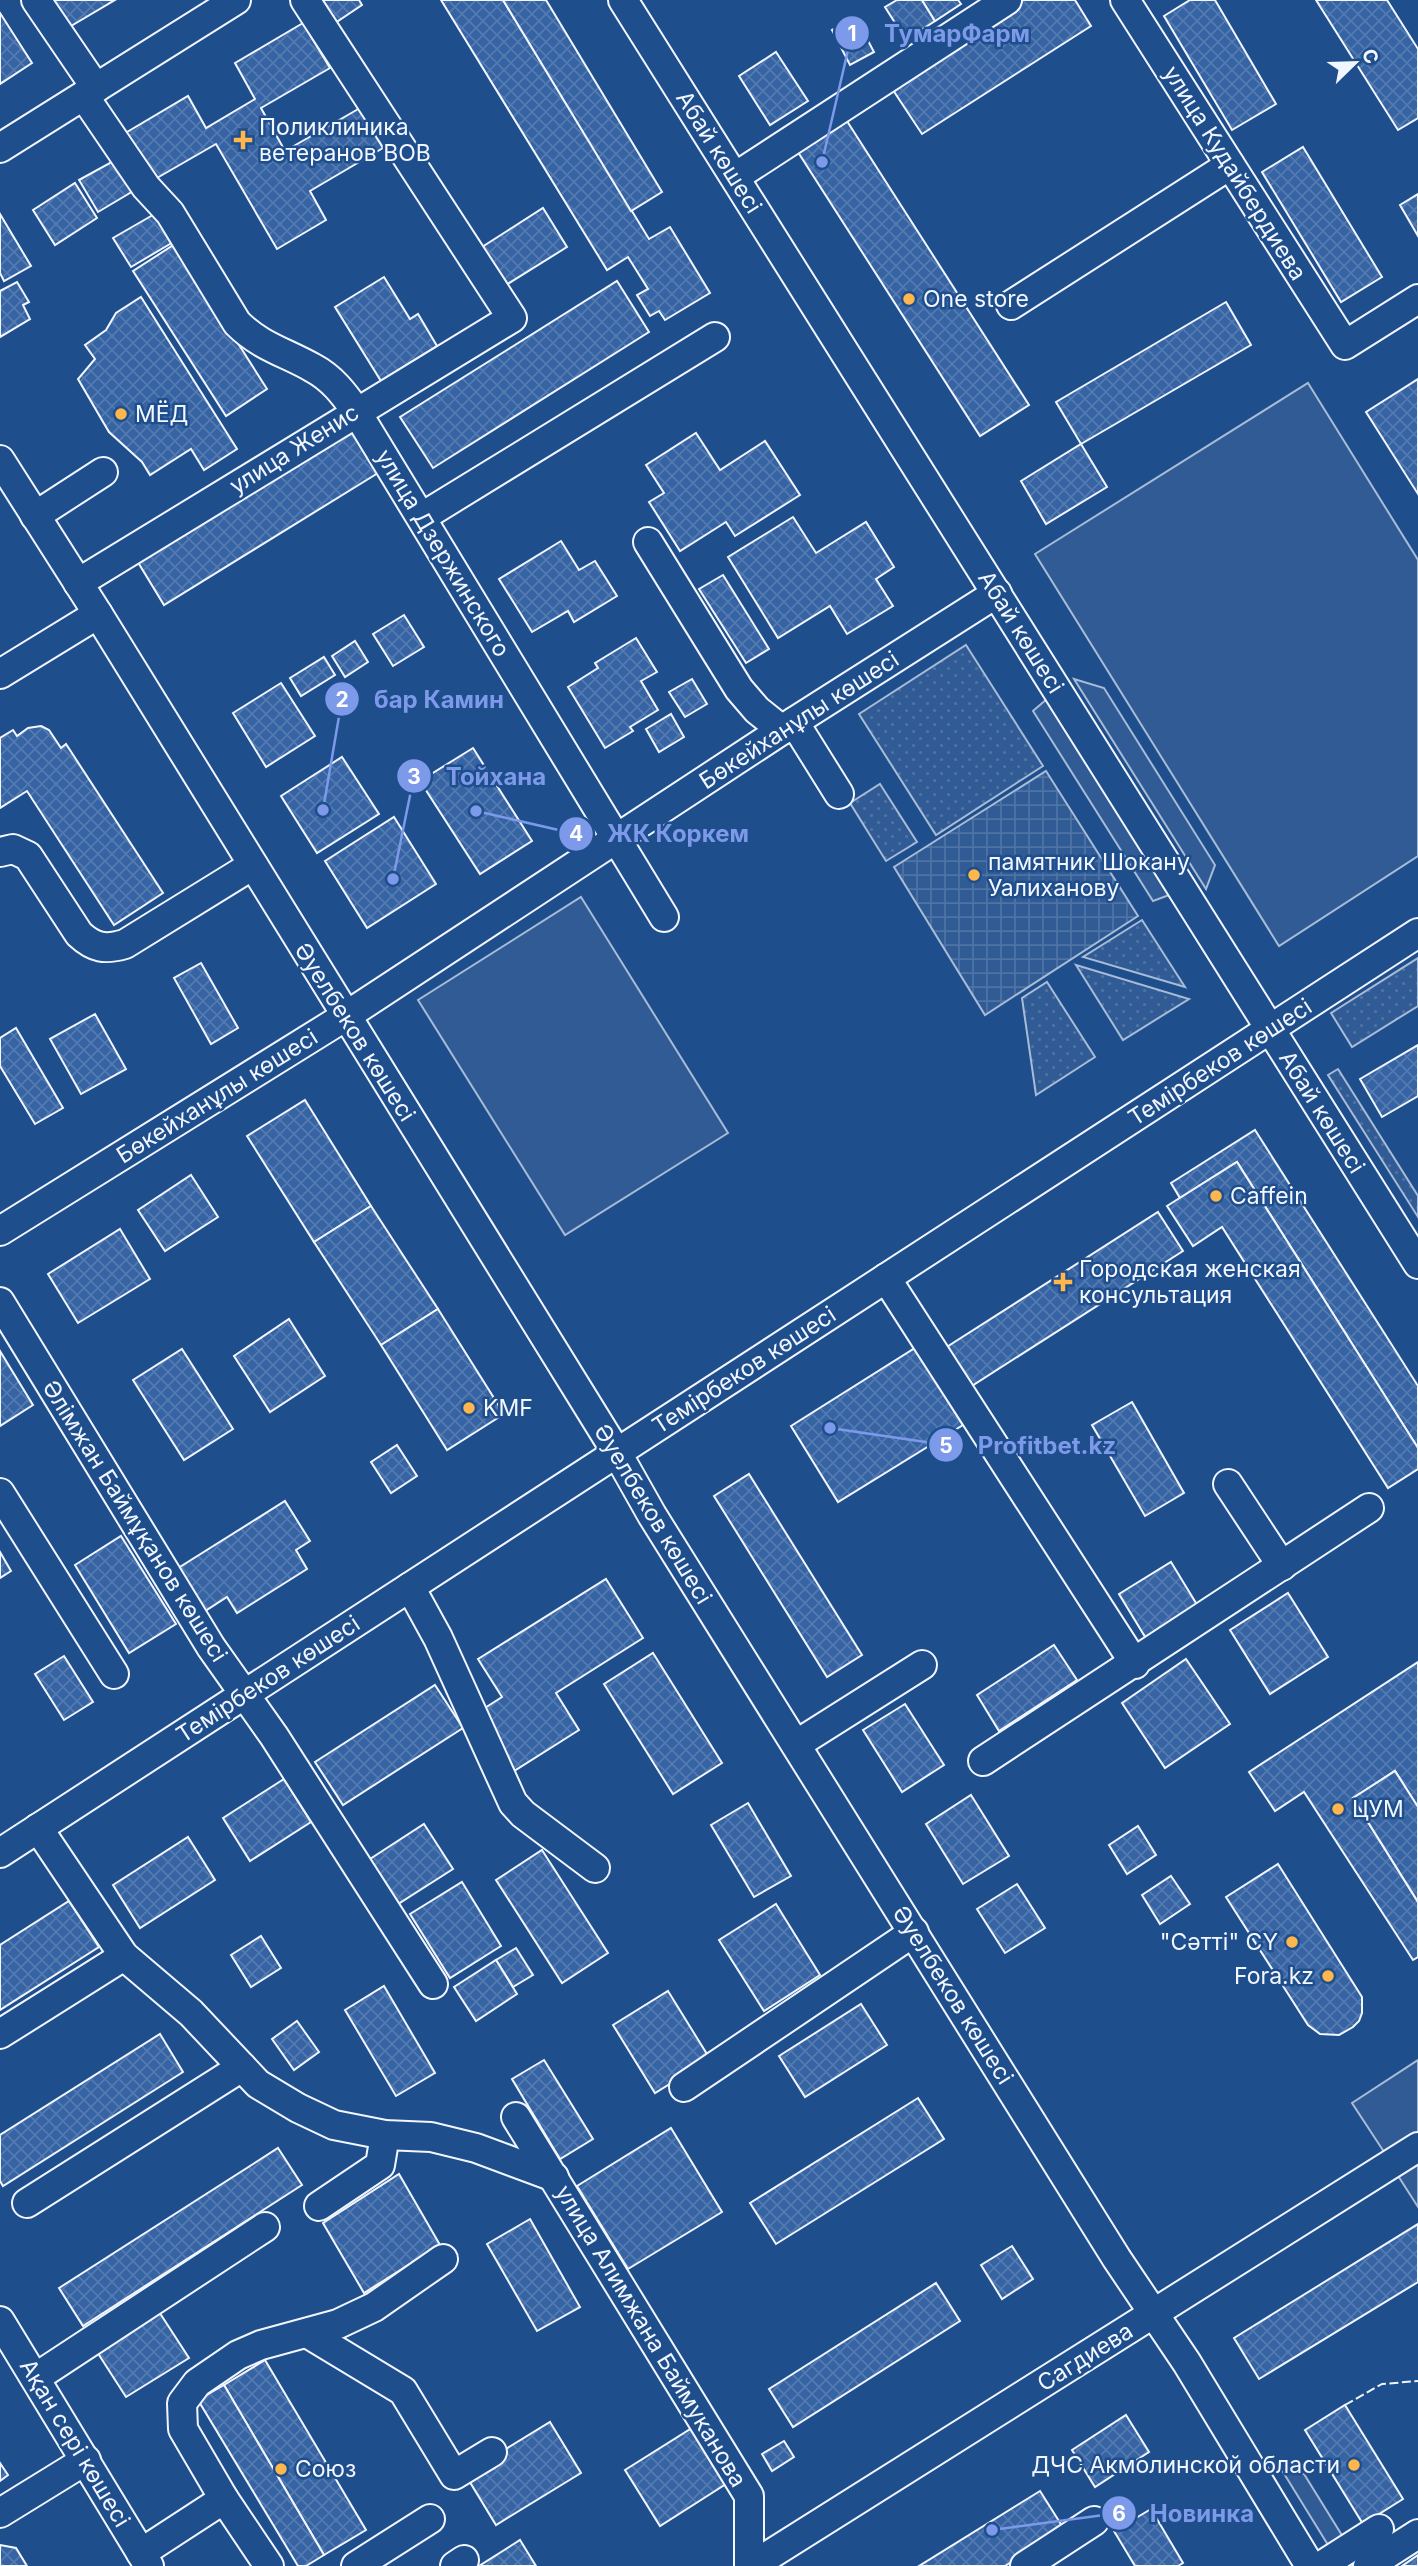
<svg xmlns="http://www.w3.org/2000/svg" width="1418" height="2566" font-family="Inter,sans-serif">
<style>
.grass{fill:url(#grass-dots);stroke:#a8bbd7;stroke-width:2}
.built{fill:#305b95;stroke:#a8bbd7;stroke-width:2}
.plaza{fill:url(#plaza-grid);stroke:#a8bbd7;stroke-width:2}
.building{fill:url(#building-cross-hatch);stroke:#f2f6ff;stroke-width:2}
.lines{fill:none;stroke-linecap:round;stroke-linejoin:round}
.minor-casing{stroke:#f2f6ff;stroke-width:32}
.minor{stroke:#1f4e8c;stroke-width:28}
.fence{stroke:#f2f6ff;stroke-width:2;stroke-dasharray:9 3.5;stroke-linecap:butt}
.poi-dot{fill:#ffb74d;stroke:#1f4e8c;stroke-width:2.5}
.labels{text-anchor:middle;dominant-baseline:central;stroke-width:5;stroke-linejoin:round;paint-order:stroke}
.poi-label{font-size:23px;fill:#f2f6ff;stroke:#1f4e8c;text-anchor:start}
.street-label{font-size:23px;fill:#f2f6ff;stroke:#1f4e8c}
.leader{fill:none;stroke:#7d9aea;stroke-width:2.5}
.callout-dot{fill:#7d9aea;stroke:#1f4e8c;stroke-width:2.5}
.mark-label{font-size:21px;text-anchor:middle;font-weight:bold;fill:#fff}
.callout-label{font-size:24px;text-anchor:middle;font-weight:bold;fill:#7d9aea;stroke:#1f4e8c;stroke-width:5;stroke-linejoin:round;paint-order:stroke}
</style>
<defs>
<pattern id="grass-dots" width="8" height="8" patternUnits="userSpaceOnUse" patternTransform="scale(1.75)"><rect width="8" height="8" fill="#305b95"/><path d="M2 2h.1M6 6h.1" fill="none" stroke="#4e73a5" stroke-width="1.8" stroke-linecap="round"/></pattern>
<pattern id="plaza-grid" width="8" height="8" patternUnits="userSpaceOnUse" patternTransform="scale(1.75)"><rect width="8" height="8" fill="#305b95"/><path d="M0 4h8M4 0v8" fill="none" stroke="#4e73a5"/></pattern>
<pattern id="building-cross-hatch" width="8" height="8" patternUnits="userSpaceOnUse" patternTransform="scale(1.75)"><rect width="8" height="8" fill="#3563a3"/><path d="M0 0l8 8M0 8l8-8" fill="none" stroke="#537ab1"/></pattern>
</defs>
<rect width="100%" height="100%" fill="#1f4e8c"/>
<g class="grass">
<path d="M 966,645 L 1043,766 L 936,835 L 859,714 Z"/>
<path d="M 880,784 L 917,842 L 886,861 L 850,803 Z"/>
<path d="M 1142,920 L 1185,987 L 1083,957 Z"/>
<path d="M 1418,958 L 1418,1006 L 1352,1047 L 1331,1013 Z"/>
<path d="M 1076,965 L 1189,999 L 1123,1040 Z"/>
<path d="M 1047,982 L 1095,1057 L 1036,1095 L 1022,998 Z"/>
<path d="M 1338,1069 L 1418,1196 L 1418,1217 L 1328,1075 Z"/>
</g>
<g class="built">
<path d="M 1308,383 L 1418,560 L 1418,856 L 1279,946 L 1035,554 Z"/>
<path d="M 1074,679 L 1104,688 L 1215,865 L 1206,889 Z"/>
<path d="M 1048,698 L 1172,894 L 1153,901 L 1033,711 Z"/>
<path d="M 581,897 L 728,1133 L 565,1235 L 418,1000 Z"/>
<path d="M 1418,2060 L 1418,2139 L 1388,2158 L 1352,2103 Z"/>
<path d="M 1418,2157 L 1418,2207 L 1395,2171 Z"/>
<path d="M 1283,2472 L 1304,2474 L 1361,2566 L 1341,2566 Z"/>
</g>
<path class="plaza" d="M 1046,771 L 1138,916 L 985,1015 L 894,867 Z"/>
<g class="building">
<path d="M 48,0 L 115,0 L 66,29 Z"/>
<path d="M 321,0 L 359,0 L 362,5 L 335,23 Z"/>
<path d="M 441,0 L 503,0 L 649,239 L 670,227 L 710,293 L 665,320 L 659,311 L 650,316 L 637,295 L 648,289 L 628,257 L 607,270 Z"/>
<path d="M 503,0 L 546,0 L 662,192 L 631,211 Z"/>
<path d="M 897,0 L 922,0 L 935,21 L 906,40 L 885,7 Z"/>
<path d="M 922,0 L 958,0 L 961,4 L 935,21 Z"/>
<path d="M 1020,0 L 1075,0 L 1091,26 L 922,134 L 889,84 Z"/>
<path d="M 1190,0 L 1215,0 L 1276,104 L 1232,130 L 1164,16 Z"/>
<path d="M 1316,0 L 1387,0 L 1418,49 L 1418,118 L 1398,130 Z"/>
<path d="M 0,13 L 32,63 L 0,84 Z"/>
<path d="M 856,18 L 874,52 L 850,65 L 832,30 Z"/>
<path d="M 303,23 L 330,68 L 261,108 L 285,151 L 360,108 L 383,148 L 310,191 L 326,220 L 277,249 L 216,144 L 150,182 L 122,135 L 188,96 L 206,128 L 255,99 L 235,63 Z"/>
<path d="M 776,52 L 808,101 L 770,125 L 739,76 Z"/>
<path d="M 845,118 L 1029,405 L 980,436 L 796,149 Z"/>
<path d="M 1303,147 L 1382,277 L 1341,302 L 1262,172 Z"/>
<path d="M 117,159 L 135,190 L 98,212 L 79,180 Z"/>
<path d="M 75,183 L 97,218 L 55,245 L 33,210 Z"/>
<path d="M 1418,194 L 1418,236 L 1400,205 Z"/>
<path d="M 543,208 L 567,247 L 506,285 L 482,247 Z"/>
<path d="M 158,212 L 175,241 L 131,267 L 113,238 Z"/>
<path d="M 0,214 L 31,266 L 4,281 L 0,273 Z"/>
<path d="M 175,244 L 267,389 L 226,416 L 133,271 Z"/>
<path d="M 384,277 L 410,319 L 418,314 L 437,346 L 381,381 L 335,307 Z"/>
<path d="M 617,281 L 649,332 L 433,468 L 400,417 Z"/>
<path d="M 17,282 L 29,302 L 23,305 L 30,319 L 0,337 L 0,291 Z"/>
<path d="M 141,297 L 237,449 L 204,470 L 191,449 L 150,475 L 142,462 L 109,432 L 78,379 L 95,359 L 85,345 L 106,330 L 116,313 Z"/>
<path d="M 1226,302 L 1251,345 L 1081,444 L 1056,402 Z"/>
<path d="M 1418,379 L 1418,494 L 1366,412 Z"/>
<path d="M 350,427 L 378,473 L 164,605 L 136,559 Z"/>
<path d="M 696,433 L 720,470 L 765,441 L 800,495 L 735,536 L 726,522 L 680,551 L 649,502 L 664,493 L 646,465 Z"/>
<path d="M 1081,444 L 1107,487 L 1046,524 L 1021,481 Z"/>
<path d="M 793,517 L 816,553 L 866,522 L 894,567 L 876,579 L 893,606 L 847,634 L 830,606 L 778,638 L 728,557 Z"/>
<path d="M 561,541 L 579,570 L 595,561 L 617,596 L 574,622 L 568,611 L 532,632 L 499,579 Z"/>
<path d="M 723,575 L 769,649 L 746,663 L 699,589 Z"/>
<path d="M 404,615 L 424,647 L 393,666 L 373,634 Z"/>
<path d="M 636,638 L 657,672 L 641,681 L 658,710 L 630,727 L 633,731 L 605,748 L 568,687 L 598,668 L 595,663 Z"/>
<path d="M 355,641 L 368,662 L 345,677 L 332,656 Z"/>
<path d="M 324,657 L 335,675 L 301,696 L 290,678 Z"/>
<path d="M 692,679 L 707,704 L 685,717 L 669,692 Z"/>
<path d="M 281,683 L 315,736 L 266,767 L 233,713 Z"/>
<path d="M 671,714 L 684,737 L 659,752 L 646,729 Z"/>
<path d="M 41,726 L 49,730 L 61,748 L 66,744 L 163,893 L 114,925 L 27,791 L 0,808 L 0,738 L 13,730 L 17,736 L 28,728 Z"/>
<path d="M 473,748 L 532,841 L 480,874 L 420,781 Z"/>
<path d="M 342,757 L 379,814 L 317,853 L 281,796 Z"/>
<path d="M 394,817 L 436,884 L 367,928 L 325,861 Z"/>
<path d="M 201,963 L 238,1028 L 211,1044 L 174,978 Z"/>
<path d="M 95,1014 L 126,1069 L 81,1094 L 50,1039 Z"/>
<path d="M 16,1028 L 63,1108 L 35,1124 L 0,1066 L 0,1038 Z"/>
<path d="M 1418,1045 L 1418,1096 L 1382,1117 L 1360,1079 Z"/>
<path d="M 305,1100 L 371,1206 L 314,1242 L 247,1136 Z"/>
<path d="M 1255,1130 L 1418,1386 L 1418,1448 L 1237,1162 L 1180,1198 L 1171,1183 Z"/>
<path d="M 1237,1162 L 1418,1448 L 1418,1469 L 1388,1488 L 1222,1227 L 1193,1246 L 1167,1206 Z"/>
<path d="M 191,1175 L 218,1217 L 165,1251 L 138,1210 Z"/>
<path d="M 371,1206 L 438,1309 L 381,1345 L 314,1242 Z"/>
<path d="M 1158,1212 L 1183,1251 L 967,1389 L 942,1350 Z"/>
<path d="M 120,1229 L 150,1279 L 78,1323 L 48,1274 Z"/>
<path d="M 438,1309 L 504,1414 L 447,1450 L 381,1345 Z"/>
<path d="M 289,1319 L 325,1376 L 270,1412 L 234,1356 Z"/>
<path d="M 915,1348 L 963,1425 L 838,1502 L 791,1426 Z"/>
<path d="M 182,1349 L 233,1429 L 184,1460 L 133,1380 Z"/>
<path d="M 0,1351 L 33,1405 L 0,1426 Z"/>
<path d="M 1132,1402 L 1184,1493 L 1145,1516 L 1092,1425 Z"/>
<path d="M 397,1445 L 417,1476 L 391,1493 L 371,1462 Z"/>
<path d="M 749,1474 L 862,1655 L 827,1677 L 714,1496 Z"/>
<path d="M 285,1501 L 310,1541 L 296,1550 L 307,1569 L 237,1613 L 227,1597 L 202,1613 L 175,1570 Z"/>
<path d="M 121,1536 L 176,1624 L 129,1653 L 75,1565 Z"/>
<path d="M 0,1552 L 11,1571 L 0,1578 Z"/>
<path d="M 1171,1562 L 1199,1608 L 1147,1640 L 1119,1594 Z"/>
<path d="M 606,1579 L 643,1638 L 556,1693 L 579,1730 L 514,1771 L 477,1713 L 502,1697 L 478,1659 Z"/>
<path d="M 1288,1593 L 1328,1657 L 1270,1694 L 1230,1630 Z"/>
<path d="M 1054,1645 L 1077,1680 L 999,1731 L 977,1695 Z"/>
<path d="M 653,1653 L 722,1763 L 673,1794 L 604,1684 Z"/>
<path d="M 64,1656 L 93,1702 L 64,1720 L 35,1674 Z"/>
<path d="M 1186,1659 L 1230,1724 L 1165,1768 L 1122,1703 Z"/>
<path d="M 1418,1662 L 1418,1807 L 1395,1771 L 1353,1798 L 1418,1902 L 1418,1957 L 1413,1960 L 1304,1792 L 1275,1811 L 1249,1772 Z"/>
<path d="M 435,1685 L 463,1728 L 343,1805 L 315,1762 Z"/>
<path d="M 905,1704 L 944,1765 L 902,1792 L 863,1730 Z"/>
<path d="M 1395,1771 L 1418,1807 L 1418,1902 L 1353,1798 Z"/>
<path d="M 284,1779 L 311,1822 L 250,1861 L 223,1818 Z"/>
<path d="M 971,1795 L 1009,1856 L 963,1884 L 926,1824 Z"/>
<path d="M 748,1803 L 791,1876 L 754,1897 L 711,1825 Z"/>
<path d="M 424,1824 L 453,1869 L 398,1904 L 370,1859 Z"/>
<path d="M 1138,1826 L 1156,1855 L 1127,1874 L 1109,1845 Z"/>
<path d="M 188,1837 L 215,1880 L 140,1928 L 113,1885 Z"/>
<path d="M 542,1850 L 608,1953 L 562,1983 L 496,1880 Z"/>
<path d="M 1278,1864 L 1362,1997 L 1362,2013 L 1359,2021 L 1353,2027 L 1339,2035 L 1320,2034 L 1308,2025 L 1226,1897 Z"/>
<path d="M 1171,1876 L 1190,1904 L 1160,1924 L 1142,1895 Z"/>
<path d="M 462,1882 L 501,1946 L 450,1978 L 410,1914 Z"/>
<path d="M 1017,1884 L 1045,1928 L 1005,1953 L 977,1909 Z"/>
<path d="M 69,1901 L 99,1947 L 0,2010 L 0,1945 Z"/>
<path d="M 776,1904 L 820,1975 L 764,2011 L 719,1940 Z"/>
<path d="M 261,1936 L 281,1968 L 251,1987 L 231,1955 Z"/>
<path d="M 516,1948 L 533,1975 L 513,1987 L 496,1960 Z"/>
<path d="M 496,1960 L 517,1994 L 476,2021 L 454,1987 Z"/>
<path d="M 384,1986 L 435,2073 L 396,2096 L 345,2010 Z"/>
<path d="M 668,1991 L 710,2059 L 655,2093 L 613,2025 Z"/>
<path d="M 861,2004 L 887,2045 L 805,2097 L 779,2056 Z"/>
<path d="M 297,2021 L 319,2052 L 294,2070 L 272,2039 Z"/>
<path d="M 160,2034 L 183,2072 L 3,2186 L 0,2181 L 0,2135 Z"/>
<path d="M 544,2060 L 593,2139 L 560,2159 L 512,2079 Z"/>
<path d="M 918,2098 L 944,2139 L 776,2244 L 750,2203 Z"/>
<path d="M 671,2128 L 722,2212 L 628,2269 L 577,2186 Z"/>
<path d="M 278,2148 L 302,2185 L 83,2326 L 59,2288 Z"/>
<path d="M 399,2174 L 440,2245 L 364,2293 L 323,2223 Z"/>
<path d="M 530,2219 L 580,2307 L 537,2331 L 487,2244 Z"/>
<path d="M 1418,2224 L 1418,2282 L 1259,2379 L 1234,2338 Z"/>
<path d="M 1012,2246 L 1033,2279 L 1002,2299 L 981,2265 Z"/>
<path d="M 936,2283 L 960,2321 L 793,2427 L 769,2389 Z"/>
<path d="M 154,2304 L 189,2358 L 126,2397 L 92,2344 Z"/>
<path d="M 265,2360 L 366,2530 L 324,2555 L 224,2385 Z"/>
<path d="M 224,2385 L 324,2555 L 306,2566 L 298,2566 L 198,2400 Z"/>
<path d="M 1345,2405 L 1403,2499 L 1363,2524 L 1305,2430 Z"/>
<path d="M 1126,2415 L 1149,2452 L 1095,2487 L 1072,2450 Z"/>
<path d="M 550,2422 L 581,2473 L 496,2525 L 465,2474 Z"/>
<path d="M 692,2428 L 726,2484 L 660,2526 L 625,2470 Z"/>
<path d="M 784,2441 L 794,2457 L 772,2471 L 762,2454 Z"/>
<path d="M 0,2463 L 8,2475 L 0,2481 Z"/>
<path d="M 1040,2491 L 1064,2529 L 1005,2566 L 919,2566 Z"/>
<path d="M 1151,2509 L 1183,2563 L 1178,2566 L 1135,2566 L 1114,2531 Z"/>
<path d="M 520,2540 L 536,2566 L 479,2566 Z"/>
<path d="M 0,2545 L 16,2548 L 27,2566 L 0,2566 Z"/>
<path d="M 1418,2555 L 1418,2566 L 1402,2566 Z"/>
</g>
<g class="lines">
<g class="minor-casing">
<g id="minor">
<path d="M 36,0 L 96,88"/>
<path d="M 623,0 L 1418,1264"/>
<path d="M 1125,0 L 1345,345 L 1418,299"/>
<path d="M 84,96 L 146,187 L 170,213 L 237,323 C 261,347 285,352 313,368 C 332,378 344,394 356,411 L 664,917"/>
<path d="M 0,148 L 236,0"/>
<path d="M 735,177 L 1007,0"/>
<path d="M 1011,305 L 1230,165"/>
<path d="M 0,460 L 98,614 L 617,1453 L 652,1515 L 1117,2259 L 1187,2363 L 1310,2566"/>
<path d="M 35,516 L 103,472"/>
<path d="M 422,517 L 715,337"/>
<path d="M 648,542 L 739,689 L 757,710 L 782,730"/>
<path d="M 78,583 L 512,318 L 305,0"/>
<path d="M 0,674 L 98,614"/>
<path d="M 794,722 L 839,794"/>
<path d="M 0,852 L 13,849 L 28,856 L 79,934 C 94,948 105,950 125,944 L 253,865"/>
<path d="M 0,1231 L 346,1016 L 794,722 L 997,593"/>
<path d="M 886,1278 L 1135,1664"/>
<path d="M 0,1302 L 211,1647 L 274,1736 L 433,1984"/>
<path d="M 1228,1484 L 1282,1566"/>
<path d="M 0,1493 L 114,1674"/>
<path d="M 410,1587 L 438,1638 L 513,1803 L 523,1814 L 595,1868"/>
<path d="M 797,1744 L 922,1665"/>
<path d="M 983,1761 L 1369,1508"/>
<path d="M 38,1828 L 124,1956 L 191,2013 L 258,2084 L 298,2108 L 334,2125 L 385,2135 L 431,2137 L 476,2148 L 554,2177"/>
<path d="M 0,1853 L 1418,933"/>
<path d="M 0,2034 L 124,1956"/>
<path d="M 684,2087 L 914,1932"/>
<path d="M 516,2117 L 749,2496 L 749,2566"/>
<path d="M 27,2203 L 242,2067"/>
<path d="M 319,2206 L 380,2165 L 385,2135"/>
<path d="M 0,2321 L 149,2566"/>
<path d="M 307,2333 L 403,2391 L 454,2475 L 492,2452"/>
<path d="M 35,2378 L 265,2227"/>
<path d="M 224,2499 L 183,2429 L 182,2403 L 197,2383 L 238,2355 L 261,2345 L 338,2324 L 374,2307 L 443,2259"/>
<path d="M 0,2513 L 86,2460"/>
<path d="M 141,2553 L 224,2499 L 269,2566"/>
<path d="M 356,2566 L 430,2519"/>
<path d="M 455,2566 L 464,2560"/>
<path d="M 752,2566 L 1418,2147"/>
<path d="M 1025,2566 L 1094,2521"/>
<path d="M 1321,2566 L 1379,2529"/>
<path d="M 1368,2566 L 1418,2534"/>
</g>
</g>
<use href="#minor" class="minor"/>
<path class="fence" d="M 1345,2405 L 1382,2384 L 1418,2381"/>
</g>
<g class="poi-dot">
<path d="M239.5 129.5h7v7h7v7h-7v7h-7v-7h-7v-7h7z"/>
<circle cx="909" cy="299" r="7"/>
<circle cx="121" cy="414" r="7"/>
<circle cx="974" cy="875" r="7"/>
<circle cx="1216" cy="1196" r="7"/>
<path d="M1059.5 1271.5h7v7h7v7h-7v7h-7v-7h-7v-7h7z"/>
<circle cx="469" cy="1408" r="7"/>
<circle cx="1338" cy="1809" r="7"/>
<circle cx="1292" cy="1942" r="7"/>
<circle cx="1328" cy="1976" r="7"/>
<circle cx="1354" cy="2465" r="7"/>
<circle cx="281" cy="2469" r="7"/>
</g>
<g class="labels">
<g class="poi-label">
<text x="259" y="127">Поликлиника<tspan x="259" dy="26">ветеранов ВОВ</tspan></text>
<text x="923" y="299">One store</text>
<text x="135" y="414">МЁД</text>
<text x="988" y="862">памятник Шокану<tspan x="988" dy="26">Уалиханову</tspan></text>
<text x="1230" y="1196">Caffein</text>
<text x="1079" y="1269">Городская женская<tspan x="1079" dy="26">консультация</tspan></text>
<text x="483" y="1408">KMF</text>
<text x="1352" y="1809">ЦУМ</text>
<text x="1278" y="1942" text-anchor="end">"Сәтті" СY</text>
<text x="1314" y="1976" text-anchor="end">Fora.kz</text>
<text x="1340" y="2465" text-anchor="end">ДЧС Акмолинской области</text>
<text x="295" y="2469">Союз</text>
</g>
<g class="street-label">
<text transform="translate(719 152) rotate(58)">Абай көшесі</text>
<text transform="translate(1235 173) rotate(58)">улица Кудайбердиева</text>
<text transform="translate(294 449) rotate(-32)">улица Женис</text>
<text transform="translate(443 553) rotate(59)">улица Дзержинского</text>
<text transform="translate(1021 632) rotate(58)">Абай көшесі</text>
<text transform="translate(799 720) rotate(-33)">Бөкейханұлы көшесі</text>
<text transform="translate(355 1032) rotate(58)">Әуелбеков көшесі</text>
<text transform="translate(1220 1062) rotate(-33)">Темірбеков көшесі</text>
<text transform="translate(217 1096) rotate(-32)">Бөкейханұлы көшесі</text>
<text transform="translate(1322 1112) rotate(58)">Абай көшесі</text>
<text transform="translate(744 1370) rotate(-33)">Темірбеков көшесі</text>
<text transform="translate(653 1514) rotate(59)">Әуелбеков көшесі</text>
<text transform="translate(135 1521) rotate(58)">Әлімжан Баймұқанов көшесі</text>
<text transform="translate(268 1679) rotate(-33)">Темірбеков көшесі</text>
<text transform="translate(953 1995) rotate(58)">Әуелбеков көшесі</text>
<text transform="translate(651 2336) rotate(59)">улица Алимжана Баймуканова</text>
<text transform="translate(1085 2357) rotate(-32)">Сагдиева</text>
<text transform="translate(75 2443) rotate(59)">Ақан сері көшесі</text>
</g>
</g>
<path class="leader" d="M822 162L852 33M323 810L342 699M393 879L414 776M476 811L576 834M830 1428L946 1445M992 2530L1119 2513"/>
<g class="callout-dot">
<circle cx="822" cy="162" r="7"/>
<circle cx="323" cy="810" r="7"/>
<circle cx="393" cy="879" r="7"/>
<circle cx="476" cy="811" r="7"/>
<circle cx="830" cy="1428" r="7"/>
<circle cx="992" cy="2530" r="7"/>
<circle cx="852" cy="33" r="18"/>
<circle cx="342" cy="699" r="18"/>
<circle cx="414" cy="776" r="18"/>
<circle cx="576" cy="834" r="18"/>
<circle cx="946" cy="1445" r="18"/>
<circle cx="1119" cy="2513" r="18"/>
</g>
<g class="mark-label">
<text x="852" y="41">1</text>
<text x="342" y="707">2</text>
<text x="414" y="784">3</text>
<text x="576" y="841">4</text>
<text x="946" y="1453">5</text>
<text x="1119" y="2521">6</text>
</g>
<g class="callout-label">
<text x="957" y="42">ТумарФарм</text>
<text x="439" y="708">бар Камин</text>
<text x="496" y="785">Тойхана</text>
<text x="678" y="842">ЖК Коркем</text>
<text x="1047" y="1454">Profitbet.kz</text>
<text x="1202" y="2522">Новинка</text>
</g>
<g transform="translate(1355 63) rotate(67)" stroke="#1f4e8c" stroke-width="5" paint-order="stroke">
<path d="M0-5L12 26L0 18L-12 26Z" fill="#f2f6ff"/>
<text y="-10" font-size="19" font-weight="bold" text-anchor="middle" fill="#f2f6ff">С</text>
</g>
</svg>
